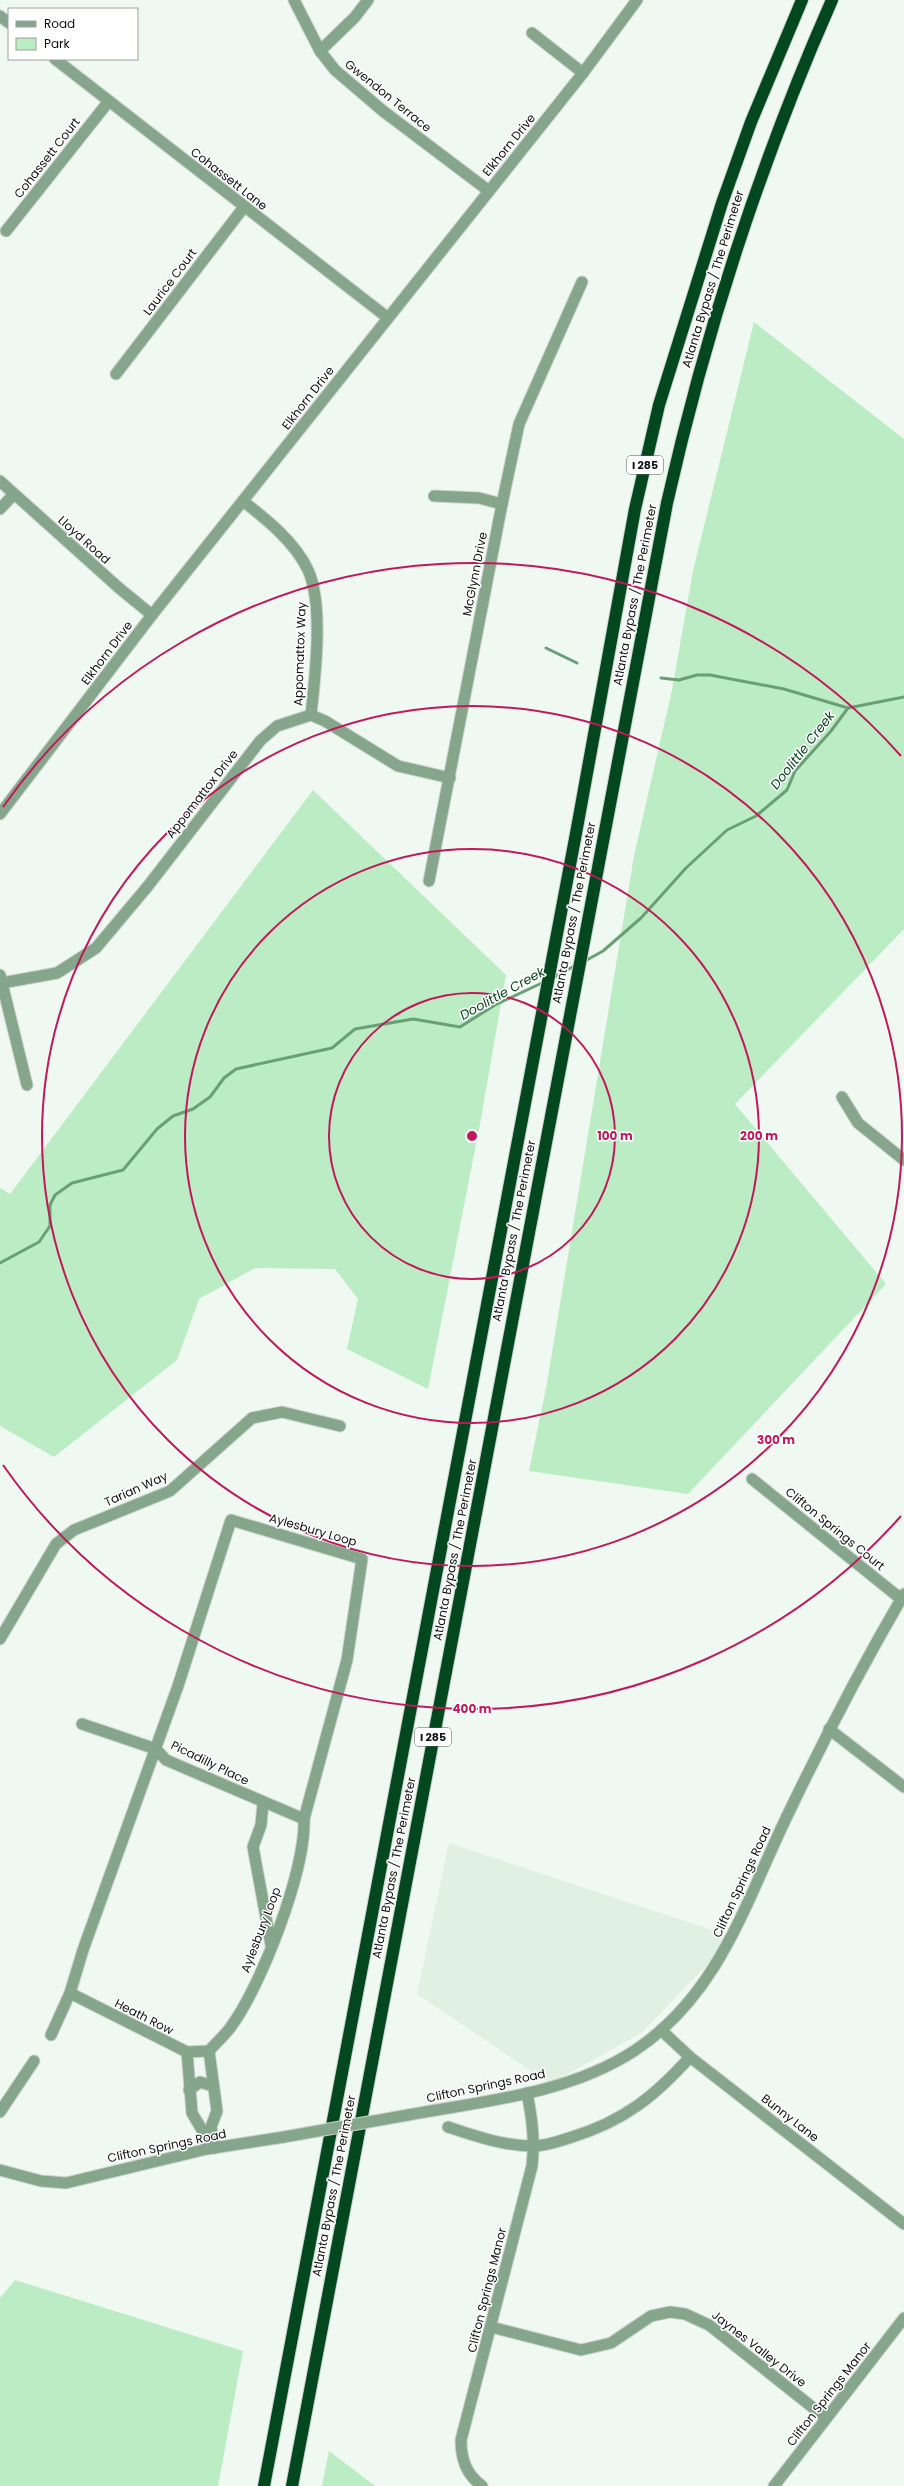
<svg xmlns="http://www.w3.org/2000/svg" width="904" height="2486" font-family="Poppins,sans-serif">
	<rect width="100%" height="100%" fill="#eff8f1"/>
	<polygon fill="#e0f0e3" points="449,1843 734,1937 641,2033 550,2084 417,1994"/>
	<g fill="#bbecc4">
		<polygon points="754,322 904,439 904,929 735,1104 886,1284 688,1494 529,1471 547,1383 634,856 672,690 693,571"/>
		<polygon points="313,790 506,975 480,1124 428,1389 347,1349 358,1299 335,1269 255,1268 199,1299 177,1360 54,1457 0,1426 0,1188 10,1194"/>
		<polygon points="15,2280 243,2351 218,2486 0,2486 0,2298"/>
		<polygon points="329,2451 375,2486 322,2486"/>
	</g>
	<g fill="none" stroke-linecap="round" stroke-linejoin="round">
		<g stroke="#68a074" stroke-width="3">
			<polyline points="546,648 577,663"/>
			<polyline points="661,678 679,680 697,675 710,675 784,689 848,708"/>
			<polyline points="585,961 603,951 641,918 686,868 727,830 756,816 787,790 795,771 831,731 848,708 904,697"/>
			<polyline points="553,978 576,965"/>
			<polyline points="0,1263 39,1242 50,1226 50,1205 55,1195 72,1183 123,1170 157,1129 173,1116 193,1109 210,1097 224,1078 236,1069 332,1048 355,1029 413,1019 460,1027 495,1005 544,982"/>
		</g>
		<defs>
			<g id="minor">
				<polyline points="294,0 320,51 335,70 383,111 489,191"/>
				<polyline points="0,16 9,23"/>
				<polyline points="532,33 583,73"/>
				<polyline points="320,51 355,17 368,0"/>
				<polyline points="55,59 388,318"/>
				<polyline points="6,231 109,101"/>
				<polyline points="116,374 244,207"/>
				<polyline points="0,481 119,588 152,615"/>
				<polyline points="434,496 479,498 502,504"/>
				<path d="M243,501C266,519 295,542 308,570C324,605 315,677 311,715"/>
				<polyline points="0,509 14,494"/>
				<polyline points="0,814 152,615 583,73 637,0"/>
				<polyline points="429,881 502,504 519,424 582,282"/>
				<polyline points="0,975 27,1085"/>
				<polyline points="2,983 57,973 96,948 148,886 260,741 277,726 311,715 325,721 398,766 450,778"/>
				<polyline points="842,1097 858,1123 904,1160"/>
				<polyline points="752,1479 901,1599"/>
				<polyline points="0,1639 56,1544 74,1530 170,1491 252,1418 282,1412 340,1426"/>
				<polyline points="82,1724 156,1749 166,1760 304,1819"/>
				<polyline points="829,1729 904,1787"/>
				<polyline points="263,1803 261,1825 253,1847 271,1945"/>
				<polyline points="70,1993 187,2052 209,2051"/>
				<polyline points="661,2030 690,2057 904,2224"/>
				<path d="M51,2035L70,1993L83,1950L178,1686L231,1520L362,1559L347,1660L304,1819C306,1870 261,1987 230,2028C224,2036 216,2043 209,2051L217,2111L211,2127L215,2148"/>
				<polyline points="187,2052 192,2113 205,2135 207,2147"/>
				<polyline points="189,2090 200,2082 213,2086"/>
				<polyline points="0,2112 34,2061"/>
				<path d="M408,2115C484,2101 568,2094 634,2051C721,1994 747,1897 790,1810C825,1737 863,1664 904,1594"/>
				<path d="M448,2127C475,2136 504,2146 533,2146C546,2146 560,2141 572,2137C624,2121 655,2096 690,2057"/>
				<polyline points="0,2170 41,2181 66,2183 207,2149 284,2137"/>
				<polyline points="491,2327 581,2350 611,2343 651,2316 670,2312 685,2314 709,2325 826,2418"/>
				<path d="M482,2486C466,2474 461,2459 461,2440L532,2166C535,2140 532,2118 527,2093"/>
				<polyline points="774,2486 904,2318"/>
			</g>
			<g id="highway">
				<polyline points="264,2486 577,828 635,509 659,405 722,203 751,122 802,0"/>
				<path d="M292,2486L667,503C706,330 760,163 832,0"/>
			</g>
		</defs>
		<use href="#minor" stroke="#cbd3cd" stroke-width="13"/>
		<use href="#highway" stroke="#cbd3cd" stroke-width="14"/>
		<use href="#minor" stroke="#85a68b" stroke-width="11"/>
		<use href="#highway" stroke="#02471d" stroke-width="12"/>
		<defs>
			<polyline id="minor-bridge" points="284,2137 408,2115"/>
		</defs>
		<use href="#minor-bridge" stroke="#cbd3cd" stroke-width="13" stroke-linecap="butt"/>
		<use href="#minor-bridge" stroke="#85a68b" stroke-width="11"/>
	</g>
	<g fill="none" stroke="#c2185b" stroke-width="2">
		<circle cx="472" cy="1136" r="143"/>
		<circle cx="472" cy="1136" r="287"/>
		<circle cx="472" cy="1136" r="430"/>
		<path d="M901 1516A573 573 0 0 1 3 1465M3 807A573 573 0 0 1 901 756"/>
	</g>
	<g text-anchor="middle" stroke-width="3" stroke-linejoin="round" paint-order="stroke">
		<g fill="#fff" stroke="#565857" stroke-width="1">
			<rect x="627" y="456" width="36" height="18" rx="3"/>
			<rect x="415" y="1728" width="36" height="18" rx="3"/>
		</g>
		<g font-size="11" font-weight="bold" fill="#0e110f">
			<text x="645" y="469">I 285</text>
			<text x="433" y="1741">I 285</text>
		</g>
		<g font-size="12" fill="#0e110f" stroke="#fff">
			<text transform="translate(388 96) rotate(39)" y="4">Gwendon Terrace</text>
			<text transform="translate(509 145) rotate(-51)" y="4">Elkhorn Drive</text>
			<text transform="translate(47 158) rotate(-52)" y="4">Cohassett Court</text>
			<text transform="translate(229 179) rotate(38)" y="4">Cohassett Lane</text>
			<text transform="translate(713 279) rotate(-73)" y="4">Atlanta Bypass / The Perimeter</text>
			<text transform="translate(170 282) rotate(-53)" y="4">Laurice Court</text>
			<text transform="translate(308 398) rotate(-52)" y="4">Elkhorn Drive</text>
			<text transform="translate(84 540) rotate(42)" y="4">Lloyd Road</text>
			<text transform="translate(475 574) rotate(-79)" y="4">McGlynn Drive</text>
			<text transform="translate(635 595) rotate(-79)" y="4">Atlanta Bypass / The Perimeter</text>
			<text transform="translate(107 653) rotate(-53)" y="4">Elkhorn Drive</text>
			<text transform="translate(300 654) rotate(-88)" y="4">Appomattox Way</text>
			<text transform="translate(202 794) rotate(-52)" y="4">Appomattox Drive</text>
			<text transform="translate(574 913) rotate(-79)" y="4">Atlanta Bypass / The Perimeter</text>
			<text transform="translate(514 1231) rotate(-79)" y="4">Atlanta Bypass / The Perimeter</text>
			<text transform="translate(136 1489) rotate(-24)" y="4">Tarian Way</text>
			<text transform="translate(835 1529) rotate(39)" y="4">Clifton Springs Court</text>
			<text transform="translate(313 1530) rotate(16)" y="4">Aylesbury Loop</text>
			<text transform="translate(455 1550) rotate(-79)" y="4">Atlanta Bypass / The Perimeter</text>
			<text transform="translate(210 1763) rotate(26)" y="4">Picadilly Place</text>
			<text transform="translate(394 1868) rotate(-79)" y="4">Atlanta Bypass / The Perimeter</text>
			<text transform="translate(742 1882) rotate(-65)" y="4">Clifton Springs Road</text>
			<text transform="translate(261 1930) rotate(-69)" y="4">Aylesbury Loop</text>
			<text transform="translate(144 2017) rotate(27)" y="4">Heath Row</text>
			<text transform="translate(486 2086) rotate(-12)" y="4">Clifton Springs Road</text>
			<text transform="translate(790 2118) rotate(38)" y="4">Bunny Lane</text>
			<text transform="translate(167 2146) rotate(-12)" y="4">Clifton Springs Road</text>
			<text transform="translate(334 2186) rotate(-79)" y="4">Atlanta Bypass / The Perimeter</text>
			<text transform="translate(487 2290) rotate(-76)" y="4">Clifton Springs Manor</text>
			<text transform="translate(759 2349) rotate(38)" y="4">Jaynes Valley Drive</text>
			<text transform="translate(829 2394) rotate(-52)" y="4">Clifton Springs Manor</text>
		</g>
		<g font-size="13" font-style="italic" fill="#07441d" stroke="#fff">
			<text transform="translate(802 750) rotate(-52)" y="5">Doolittle Creek</text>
			<text transform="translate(502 993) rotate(-29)" y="5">Doolittle Creek</text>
		</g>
	</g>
	<circle cx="472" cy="1136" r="6" fill="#c2185b" stroke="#fff" stroke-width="2"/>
	<g font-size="12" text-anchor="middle" font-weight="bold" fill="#c2185b" stroke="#fff" stroke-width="3" stroke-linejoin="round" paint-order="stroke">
		<text x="615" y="1140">100 m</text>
		<text x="759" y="1140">200 m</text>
		<text x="776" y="1444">300 m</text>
		<text x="472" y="1713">400 m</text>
	</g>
	<rect x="8" y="8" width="130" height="52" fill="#ffffff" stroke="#9fa09f"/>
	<rect x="16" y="21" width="20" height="6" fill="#85a68b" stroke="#9fa09f"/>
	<text x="44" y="28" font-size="12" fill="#0e110f">Road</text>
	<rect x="16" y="38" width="20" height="12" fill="#bbecc4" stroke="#9fa09f"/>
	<text x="44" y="48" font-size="12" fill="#0e110f">Park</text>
</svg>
